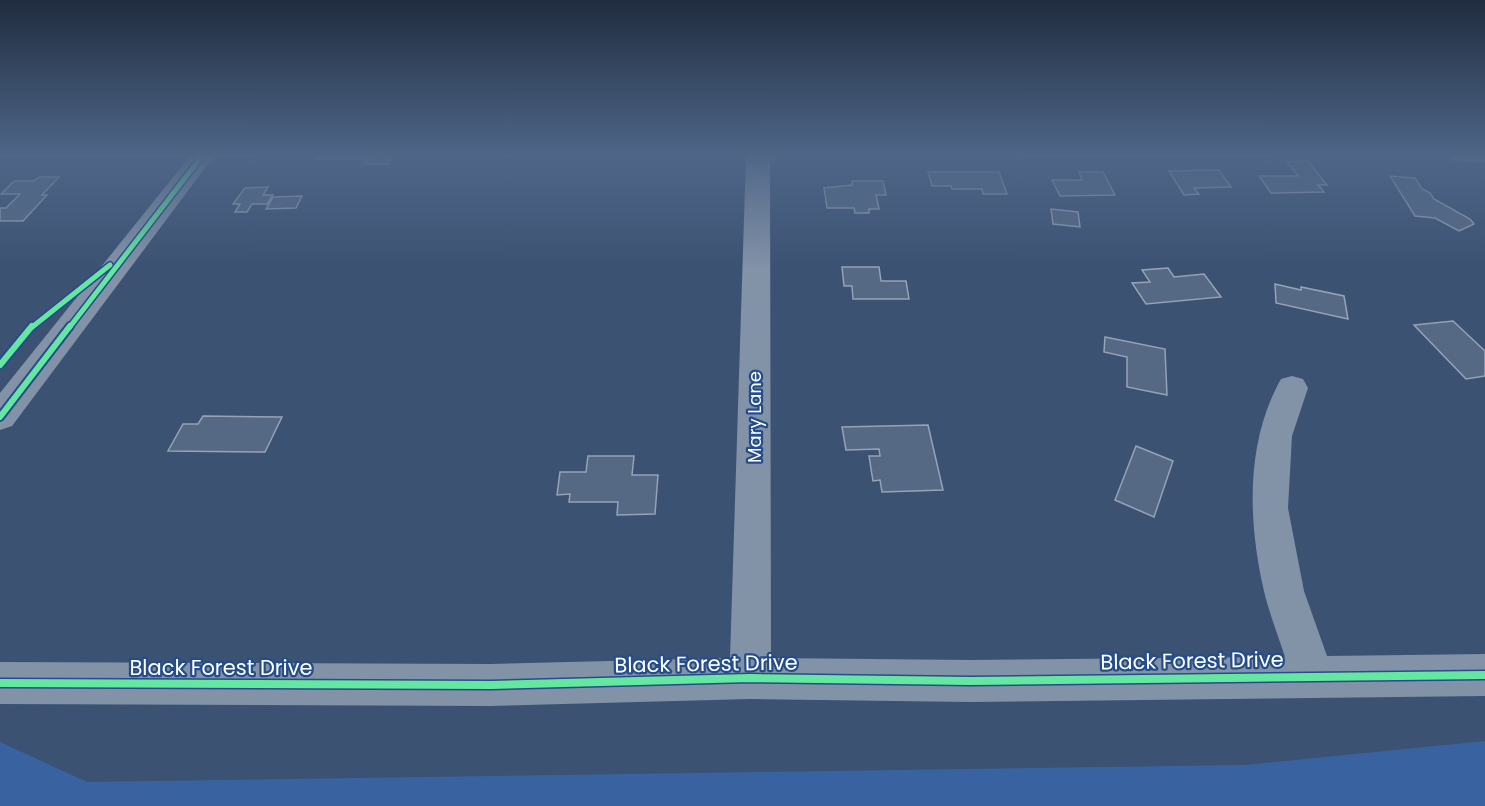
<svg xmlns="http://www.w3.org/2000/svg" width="1485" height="806" font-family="Poppins,sans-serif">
	<rect width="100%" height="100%" fill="#3b5273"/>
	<polygon fill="#3863a0" points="1485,741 1485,806 0,806 0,742 87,782 1245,765"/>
	<g fill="#566984" stroke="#96a3b6" stroke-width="1.5">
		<polygon points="319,156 364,156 362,159 317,159"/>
		<polygon points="369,156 392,156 388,164 365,164"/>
		<polygon points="1308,161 1327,185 1318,185 1324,192 1271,193 1259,176 1298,176 1287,162"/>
		<polygon points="1219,170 1231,187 1194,188 1199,194 1184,195 1169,171"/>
		<polygon points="928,172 999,172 1007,194 983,194 982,189 952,189 951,186 932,186"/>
		<polygon points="1079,172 1103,172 1115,195 1060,196 1052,180 1082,180"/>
		<polygon points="1390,176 1415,178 1422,189 1430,193 1434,199 1470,219 1474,224 1459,231 1435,218 1415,216"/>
		<polygon points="39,177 59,177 42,195 47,195 23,221 0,221 0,208 6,208 20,194 1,194 14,181 34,181"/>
		<polygon points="852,181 883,181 886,195 876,195 879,209 869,209 869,213 855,213 854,208 827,208 824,188 852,185"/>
		<polygon points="268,187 263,195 273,195 267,204 252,204 247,212 235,212 240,204 233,204 245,188"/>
		<polygon points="302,196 296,208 266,209 273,197"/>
		<polygon points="1051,209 1078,212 1080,227 1053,224"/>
		<polygon points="842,267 879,267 881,281 906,281 909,299 853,299 852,286 844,286"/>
		<polygon points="1168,268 1174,277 1204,274 1221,297 1146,304 1132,283 1150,282 1142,270"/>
		<polygon points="1275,284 1301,290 1301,287 1344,296 1348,319 1276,303"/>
		<polygon points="1453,321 1485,351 1485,376 1466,379 1414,325"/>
		<polygon points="1105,337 1165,349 1167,395 1127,387 1127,357 1104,352"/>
		<polygon points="203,416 282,417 265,452 168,451 183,424 198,424"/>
		<polygon points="928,425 943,490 882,492 880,480 873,481 869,456 880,456 879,449 846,450 842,427"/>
		<polygon points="1136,446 1173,461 1154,517 1115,500"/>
		<polygon points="588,456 634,456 632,475 658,475 655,514 617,515 618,502 569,502 570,494 557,495 560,472 586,472"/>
	</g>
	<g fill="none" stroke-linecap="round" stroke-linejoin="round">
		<g fill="#8292a7" fill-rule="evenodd">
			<polygon points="190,156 214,156 12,426 0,430 0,393"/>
			<path d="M746,156H770L771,658L970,660L1285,657C1278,635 1269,613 1264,591C1248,522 1245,443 1281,379L1292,376L1303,379L1308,388L1292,436L1288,508L1304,591L1327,656L1485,654V696L970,702L750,699L491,706L0,704V662L491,664L730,658Z"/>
			<polygon points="1451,156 1485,156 1485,163 1454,161"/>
		</g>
		<defs>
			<g id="cycleway-far2">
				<polyline points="31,328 110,265"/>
				<polyline points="69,328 202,156"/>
			</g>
			<g id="cycleway-far1">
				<polyline points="0,365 32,326"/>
				<polyline points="0,417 70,326"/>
			</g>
			<polyline id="cycleway" points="0,683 491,685 750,678 970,681 1485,675"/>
		</defs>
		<use href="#cycleway-far2" stroke="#244d8a" stroke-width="8"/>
		<use href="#cycleway-far1" stroke="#244d8a" stroke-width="10"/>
		<use href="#cycleway" stroke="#244d8a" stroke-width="11"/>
		<use href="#cycleway-far2" stroke="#66e7a1" stroke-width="5"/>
		<use href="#cycleway-far1" stroke="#66e7a1" stroke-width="6"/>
		<use href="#cycleway" stroke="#66e7a1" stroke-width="8"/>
	</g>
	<linearGradient id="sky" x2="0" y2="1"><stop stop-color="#202d3f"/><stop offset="0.58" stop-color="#4f6688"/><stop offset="1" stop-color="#4f6688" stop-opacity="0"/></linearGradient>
	<rect width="1485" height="268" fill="url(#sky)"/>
	<g text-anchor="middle" stroke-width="4.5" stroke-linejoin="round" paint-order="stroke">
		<g font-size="18" fill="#fff" stroke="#244d8a">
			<text transform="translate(755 417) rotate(-90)" y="6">Mary Lane</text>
		</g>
		<g font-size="21" fill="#fff" stroke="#244d8a">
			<text transform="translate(1192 661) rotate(-1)" y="7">Black Forest Drive</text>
			<text transform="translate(706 664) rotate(-1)" y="7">Black Forest Drive</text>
			<text x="221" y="675">Black Forest Drive</text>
		</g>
	</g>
</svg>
